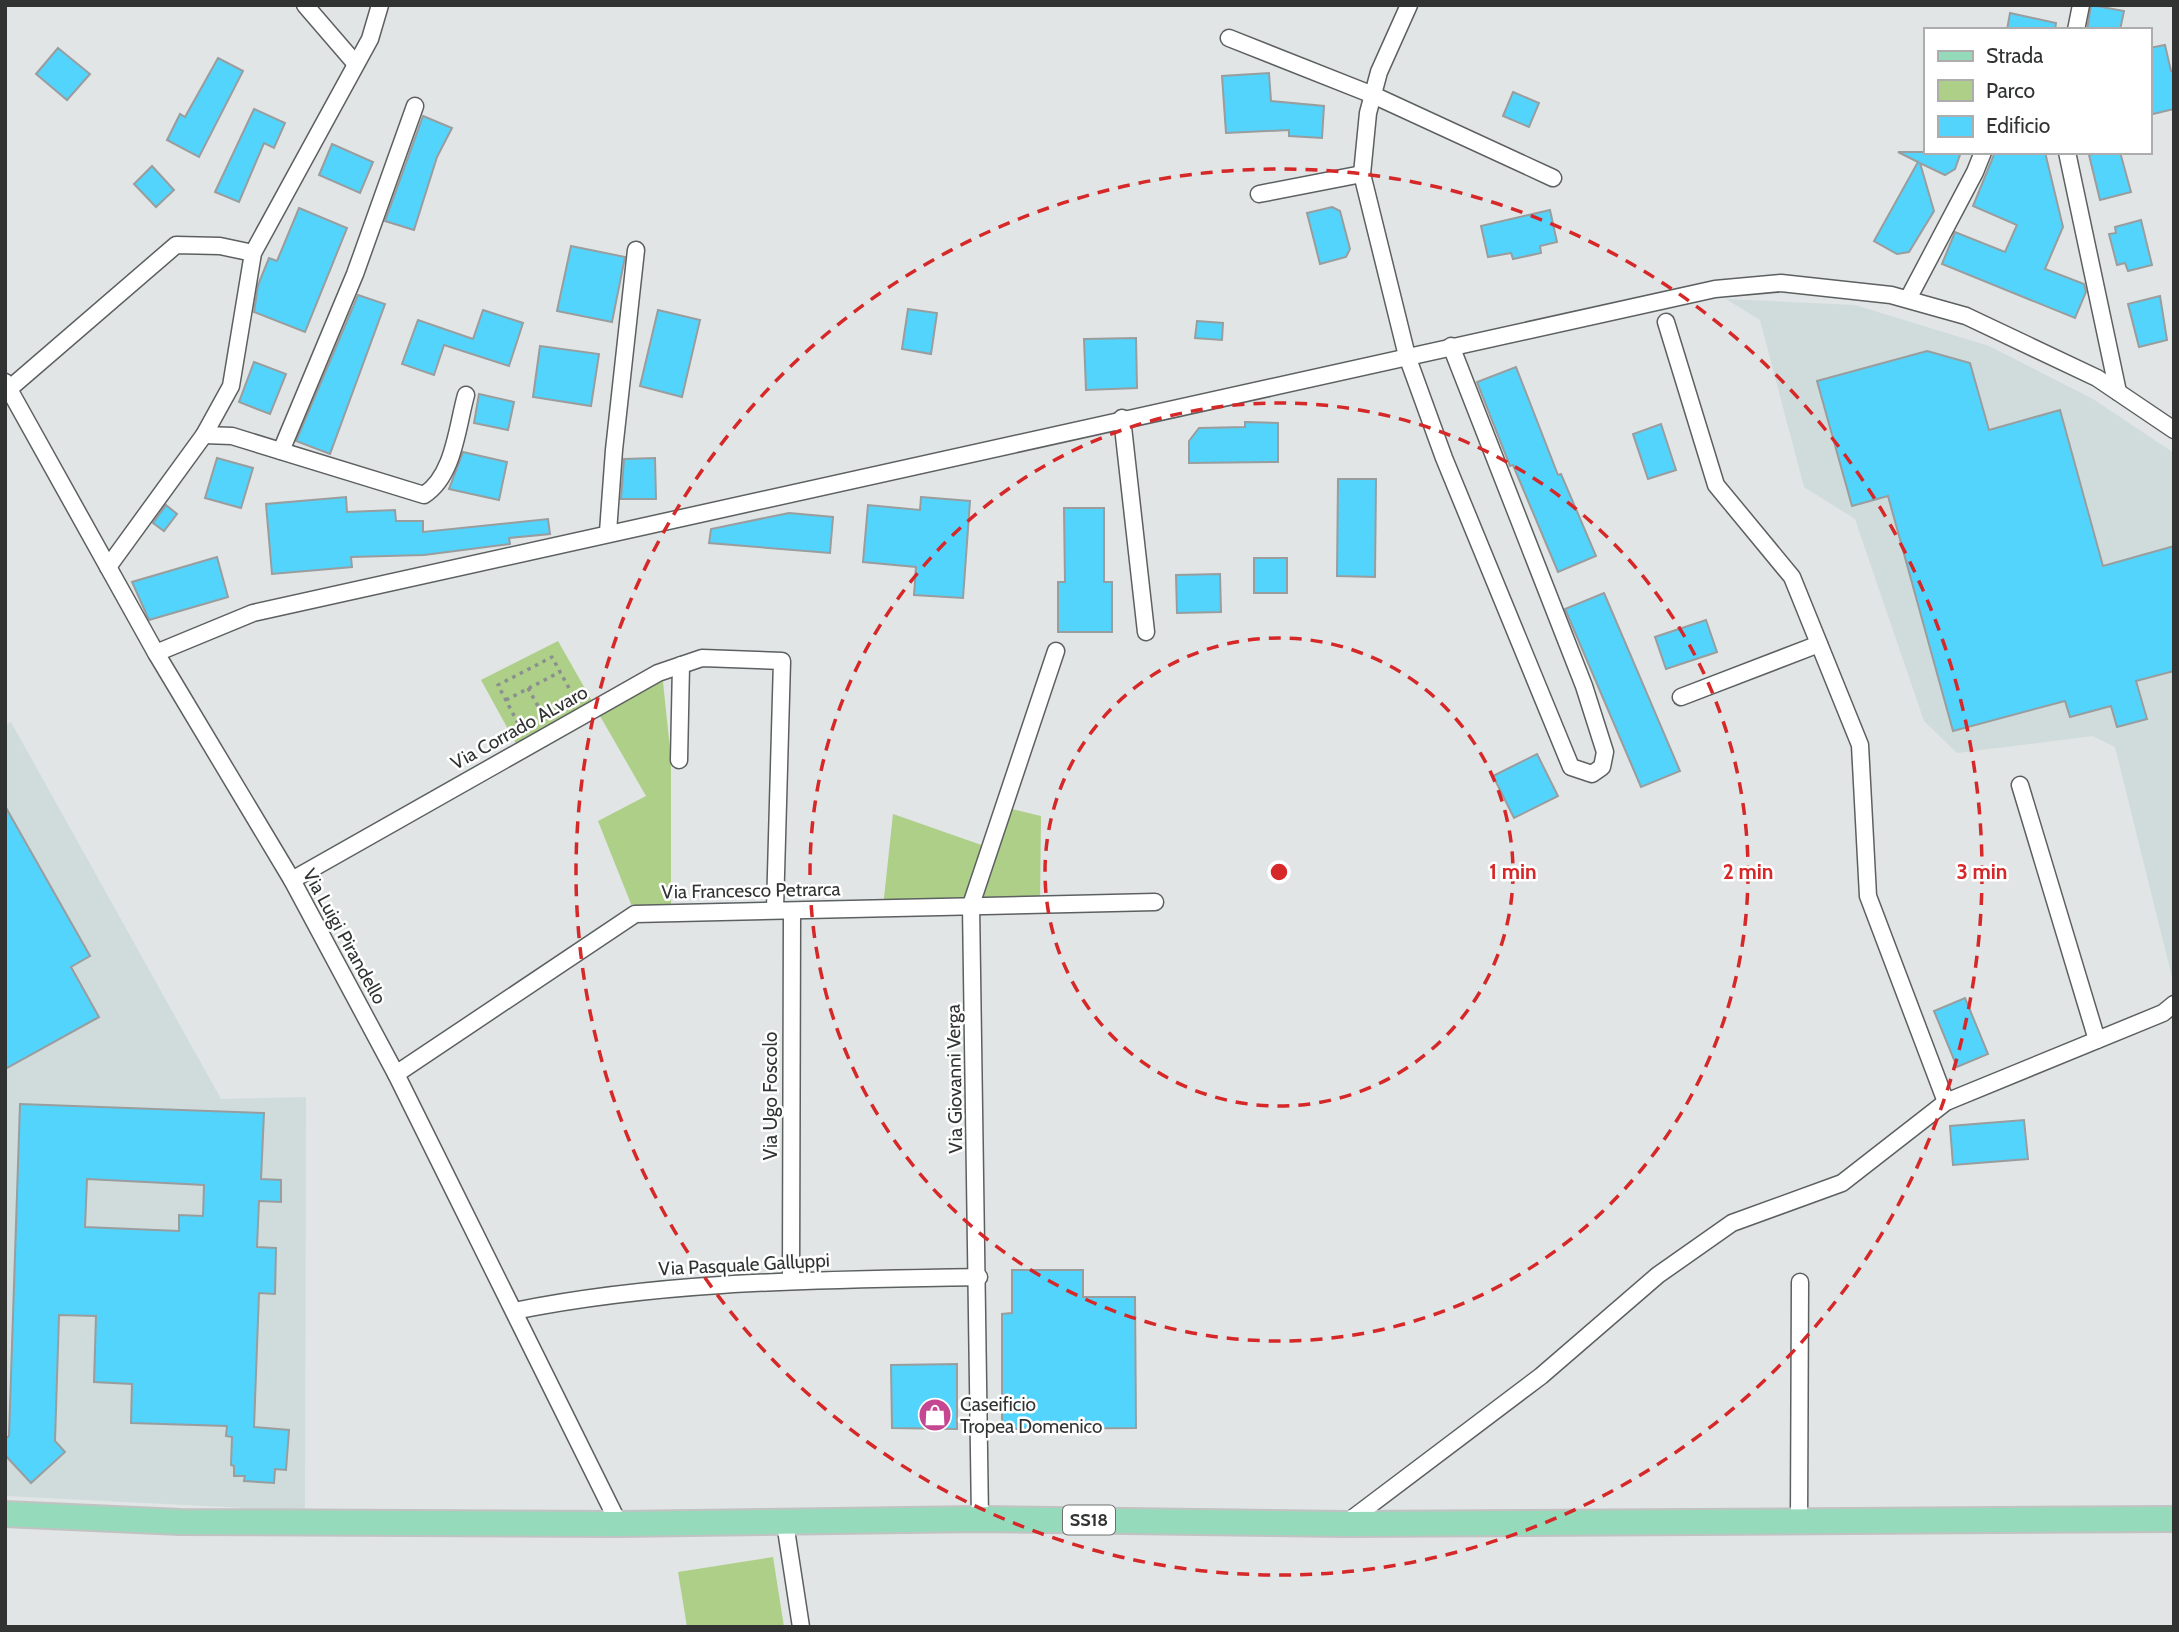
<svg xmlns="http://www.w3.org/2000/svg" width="2179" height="1632" font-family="Cabin,sans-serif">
	<rect width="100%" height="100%" fill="#e1e5e5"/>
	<g fill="#cfdcdb">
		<polygon points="1726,299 1855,305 1989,346 2093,399 2174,453 2173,981 2115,747 2093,736 1957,753 1924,721 1855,519 1804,487 1760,320"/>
		<polygon points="11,722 221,1099 306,1097 305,1511 5,1496 5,725"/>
	</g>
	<g fill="#adcf88">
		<polygon points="558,641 596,708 662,672 671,759 671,911 635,914 598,821 646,796 596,709 520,751 481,680"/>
		<polygon points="1004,807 1041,816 1040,904 883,907 893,814 990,848"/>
		<polygon points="773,1557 784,1627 687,1627 678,1572"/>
	</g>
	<g fill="#53d4fd" stroke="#999d9e" stroke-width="2" fill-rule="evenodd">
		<polygon points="2091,5 2124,11 2120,30 2087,30"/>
		<polygon points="2010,13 2056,23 2055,30 2007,30"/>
		<polygon points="2165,45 2171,71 2174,70 2174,109 2149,115 2149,48"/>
		<polygon points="58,48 90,74 67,100 36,74"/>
		<polygon points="218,58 243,71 199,157 167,140 180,114 185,117"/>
		<polygon points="1269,73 1271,101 1324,106 1322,138 1289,136 1289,130 1226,133 1222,76"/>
		<polygon points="1513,92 1539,103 1529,127 1503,116"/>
		<polygon points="254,109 285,123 274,148 264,143 239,202 215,192"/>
		<polygon points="423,116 452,128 437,157 414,230 385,221"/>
		<polygon points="332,144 373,162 360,193 319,175"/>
		<polygon points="1898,152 1961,152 1955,169 1945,175 1920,163 1934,211 1909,252 1897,254 1874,241 1918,162"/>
		<polygon points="1995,152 2045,152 2063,227 2045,269 2084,284 2086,292 2075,318 1942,264 1955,232 2005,252 2017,225 1973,206"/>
		<polygon points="2099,152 2120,152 2131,192 2100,200 2089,155"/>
		<polygon points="152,166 174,190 156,207 134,184"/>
		<polygon points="1332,207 1340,211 1350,249 1346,257 1320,264 1307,213"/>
		<polygon points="299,208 347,228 305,332 254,312 258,285 269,258 277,261"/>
		<polygon points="1550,210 1557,242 1540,246 1541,253 1513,259 1511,253 1488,257 1481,226"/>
		<polygon points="2141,220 2152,265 2128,271 2125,263 2117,265 2109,234 2116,233 2115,227"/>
		<polygon points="571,246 625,257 612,322 557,311"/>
		<polygon points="358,295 385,304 330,454 296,441"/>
		<polygon points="2160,296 2167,340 2139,347 2128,304"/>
		<polygon points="908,309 937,313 931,354 902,349"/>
		<polygon points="483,310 523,323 509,366 444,345 434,375 402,364 418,320 473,339"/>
		<polygon points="658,310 700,320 682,397 640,386"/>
		<polygon points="1197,321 1223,323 1222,340 1195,338"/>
		<polygon points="1136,338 1137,388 1086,390 1084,339"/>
		<polygon points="540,346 599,354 591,406 533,397"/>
		<polygon points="1927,351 1970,363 1989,430 2060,410 2103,566 2174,546 2174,671 2136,681 2147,719 2117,727 2111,706 2070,717 2065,701 1953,731 1888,496 1852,506 1817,381"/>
		<polygon points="254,362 286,374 270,414 239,402"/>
		<polygon points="1516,367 1558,475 1561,474 1596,556 1558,572 1513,465 1510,466 1477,382"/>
		<polygon points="479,394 514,402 508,430 474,423"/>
		<polygon points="1245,422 1278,423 1278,462 1189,463 1189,441 1199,428 1245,427"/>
		<polygon points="1661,424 1676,470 1648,479 1633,434"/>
		<polygon points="463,452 507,462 499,500 449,489"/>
		<polygon points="217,458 253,468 241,508 205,498"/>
		<polygon points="655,458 656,499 621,499 624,459"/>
		<polygon points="1338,479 1376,479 1375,577 1337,576"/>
		<polygon points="346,497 347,512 395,510 396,521 423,521 423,532 548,519 550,534 509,538 510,544 424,555 351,557 352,567 272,574 266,504"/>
		<polygon points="921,497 970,501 963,598 914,595 916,567 863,562 868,505 920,510"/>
		<polygon points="166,505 177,514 164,531 153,523"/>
		<polygon points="1064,508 1104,508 1104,582 1112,582 1112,632 1058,632 1058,582 1065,582"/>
		<polygon points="789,513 833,517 830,553 709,543 711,529"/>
		<polygon points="217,557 228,597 149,620 132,582"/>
		<rect x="1254" y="558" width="33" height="35"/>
		<polygon points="1220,574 1221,612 1177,613 1176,575"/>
		<polygon points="1604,593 1680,771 1641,787 1565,609"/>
		<polygon points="1706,620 1717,652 1666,669 1655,637"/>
		<polygon points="1537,754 1558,796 1514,818 1493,776"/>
		<polygon points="5,806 90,956 71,967 99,1017 5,1069"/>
		<polygon points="1965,998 1988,1054 1957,1067 1934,1011"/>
		<path d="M20,1104L264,1113L261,1179L281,1180V1202L259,1201L257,1247L276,1248L275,1294L259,1293L254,1427L289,1430L286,1470L275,1469L274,1483L244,1481L245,1476H234V1466L231,1465L232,1437L226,1436L227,1426L131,1423L132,1384L94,1382L96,1316L59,1315L55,1441L65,1452L31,1483L5,1455V1439L9,1436ZM87,1179L204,1185L203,1216L179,1215V1231L85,1227Z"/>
		<polygon points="2024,1120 2028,1159 1953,1165 1950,1126"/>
		<polygon points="1012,1270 1083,1270 1083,1297 1135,1297 1136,1428 1002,1429 1002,1314 1012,1313"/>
		<polygon points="957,1364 957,1429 892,1428 891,1365"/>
	</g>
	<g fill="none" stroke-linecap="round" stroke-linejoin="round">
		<defs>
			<g id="street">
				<polyline points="305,5 355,63"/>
				<polyline points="1409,5 1379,72 1368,113 1362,174 1407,356 1444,458 1571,767 1592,774 1602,767 1605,752 1584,686 1451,346"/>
				<polyline points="2076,30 2081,5"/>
				<polyline points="1229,38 1373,95 1553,178"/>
				<polyline points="2067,152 2118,392"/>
				<polyline points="1259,194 1362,174"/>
				<polyline points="1908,299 1975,172 1983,152"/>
				<polyline points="1666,322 1716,485 1792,577 1860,745 1868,896 1946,1102"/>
				<polyline points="5,382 156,653 292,880 396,1074 619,1524"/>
				<polyline points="9,389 176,245 220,246 253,253"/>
				<polyline points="1122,418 1146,632"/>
				<path d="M204,435L232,436L424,495C454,476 457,427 466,395"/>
				<polyline points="281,451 355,274 415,106"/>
				<polyline points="608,532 614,450 636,250"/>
				<polyline points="108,567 204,435 231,386 253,253 370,39 380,5"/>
				<polyline points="156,653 253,613 1715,289 1781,283 1891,295 1966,316 2097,378 2174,430"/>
				<polyline points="1681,697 1819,644"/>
				<polyline points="679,760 681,665"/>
				<polyline points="2020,785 2097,1040"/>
				<polyline points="292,880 658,673 702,658 782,661 775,909"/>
				<polyline points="396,1074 635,914 1155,902"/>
				<polyline points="791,1280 792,912"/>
				<path d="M514,1311C666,1280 823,1280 979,1277"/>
				<polyline points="980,1519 971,905 1056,651"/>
				<polyline points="1799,1521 1800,1282"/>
				<polyline points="785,1523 801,1627"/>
				<polyline points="1345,1524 1541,1376 1658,1275 1732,1223 1842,1183 1946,1102 2163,1013 2174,1004"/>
			</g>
			<polyline id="primary" points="5,1514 180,1522 619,1524 980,1519 1345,1524 2174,1519"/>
		</defs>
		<use href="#street" stroke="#5c6060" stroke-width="19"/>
		<use href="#primary" stroke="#c1c2c2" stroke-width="28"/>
		<g stroke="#8c8f8f" stroke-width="3.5" stroke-dasharray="3.5 5" stroke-linecap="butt">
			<polyline points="528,688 544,717"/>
			<polyline points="506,700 560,672"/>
			<polyline points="522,731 498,685 552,657 576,701"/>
		</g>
		<use href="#street" stroke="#fff" stroke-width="16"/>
		<use href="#primary" stroke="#95dbbb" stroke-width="24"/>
	</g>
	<g fill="none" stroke="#d62828" stroke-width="3.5" stroke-dasharray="12 9">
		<circle cx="1279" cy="872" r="234"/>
		<circle cx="1279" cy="872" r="469"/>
		<circle cx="1279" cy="872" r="703"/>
	</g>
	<defs>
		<symbol id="shop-disc" viewBox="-11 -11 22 22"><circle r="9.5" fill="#c54691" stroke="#fff"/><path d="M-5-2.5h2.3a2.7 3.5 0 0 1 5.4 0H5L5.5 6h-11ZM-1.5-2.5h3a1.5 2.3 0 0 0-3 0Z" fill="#fff"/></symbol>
	</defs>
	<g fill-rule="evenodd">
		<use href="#shop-disc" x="916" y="1396" width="38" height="38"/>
	</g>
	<g text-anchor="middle" stroke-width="5" stroke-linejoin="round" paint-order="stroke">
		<rect fill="#fff" stroke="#6f7070" stroke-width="2" x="1063" y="1505.5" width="52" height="29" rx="5"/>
		<g font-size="18" font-weight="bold" fill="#313232">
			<text x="1089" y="1526">SS18</text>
		</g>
		<g font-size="19" fill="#313232" stroke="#fff">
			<text transform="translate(519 727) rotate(-29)" y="7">Via Corrado ALvaro</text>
			<text transform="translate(751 890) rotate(-1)" y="7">Via Francesco Petrarca</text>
			<text transform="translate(345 936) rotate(61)" y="7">Via Luigi Pirandello</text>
			<text transform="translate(954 1079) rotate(-91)" y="7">Via Giovanni Verga</text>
			<text transform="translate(770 1096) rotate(-90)" y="7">Via Ugo Foscolo</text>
			<text transform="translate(744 1264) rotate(-3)" y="7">Via Pasquale Galluppi</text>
		</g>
		<g font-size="19" fill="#313232" stroke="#fff" text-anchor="start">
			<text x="960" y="1411">Caseificio<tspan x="960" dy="22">Tropea Domenico</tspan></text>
		</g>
	</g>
	<circle cx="1279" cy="872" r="10" fill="#d62828" stroke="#fff" stroke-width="3.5"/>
	<g font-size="21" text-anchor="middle" font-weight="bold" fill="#d62828" stroke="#fff" stroke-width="5" stroke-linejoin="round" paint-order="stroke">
		<text x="1513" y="879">1 min</text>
		<text x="1748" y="879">2 min</text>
		<text x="1982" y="879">3 min</text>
	</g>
	<rect width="2179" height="1632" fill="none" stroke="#313232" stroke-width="14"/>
	<rect x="1924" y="28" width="228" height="126" fill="#ffffff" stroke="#adadad" stroke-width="2"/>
	<rect x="1938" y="51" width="35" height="10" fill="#95dbbb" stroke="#adadad" stroke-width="2"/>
	<text x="1986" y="63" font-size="21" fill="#313232">Strada</text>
	<rect x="1938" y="80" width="35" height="21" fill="#adcf88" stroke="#adadad" stroke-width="2"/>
	<text x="1986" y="98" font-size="21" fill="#313232">Parco</text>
	<rect x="1938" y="116" width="35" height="21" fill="#53d4fd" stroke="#adadad" stroke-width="2"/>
	<text x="1986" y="133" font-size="21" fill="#313232">Edificio</text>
</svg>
